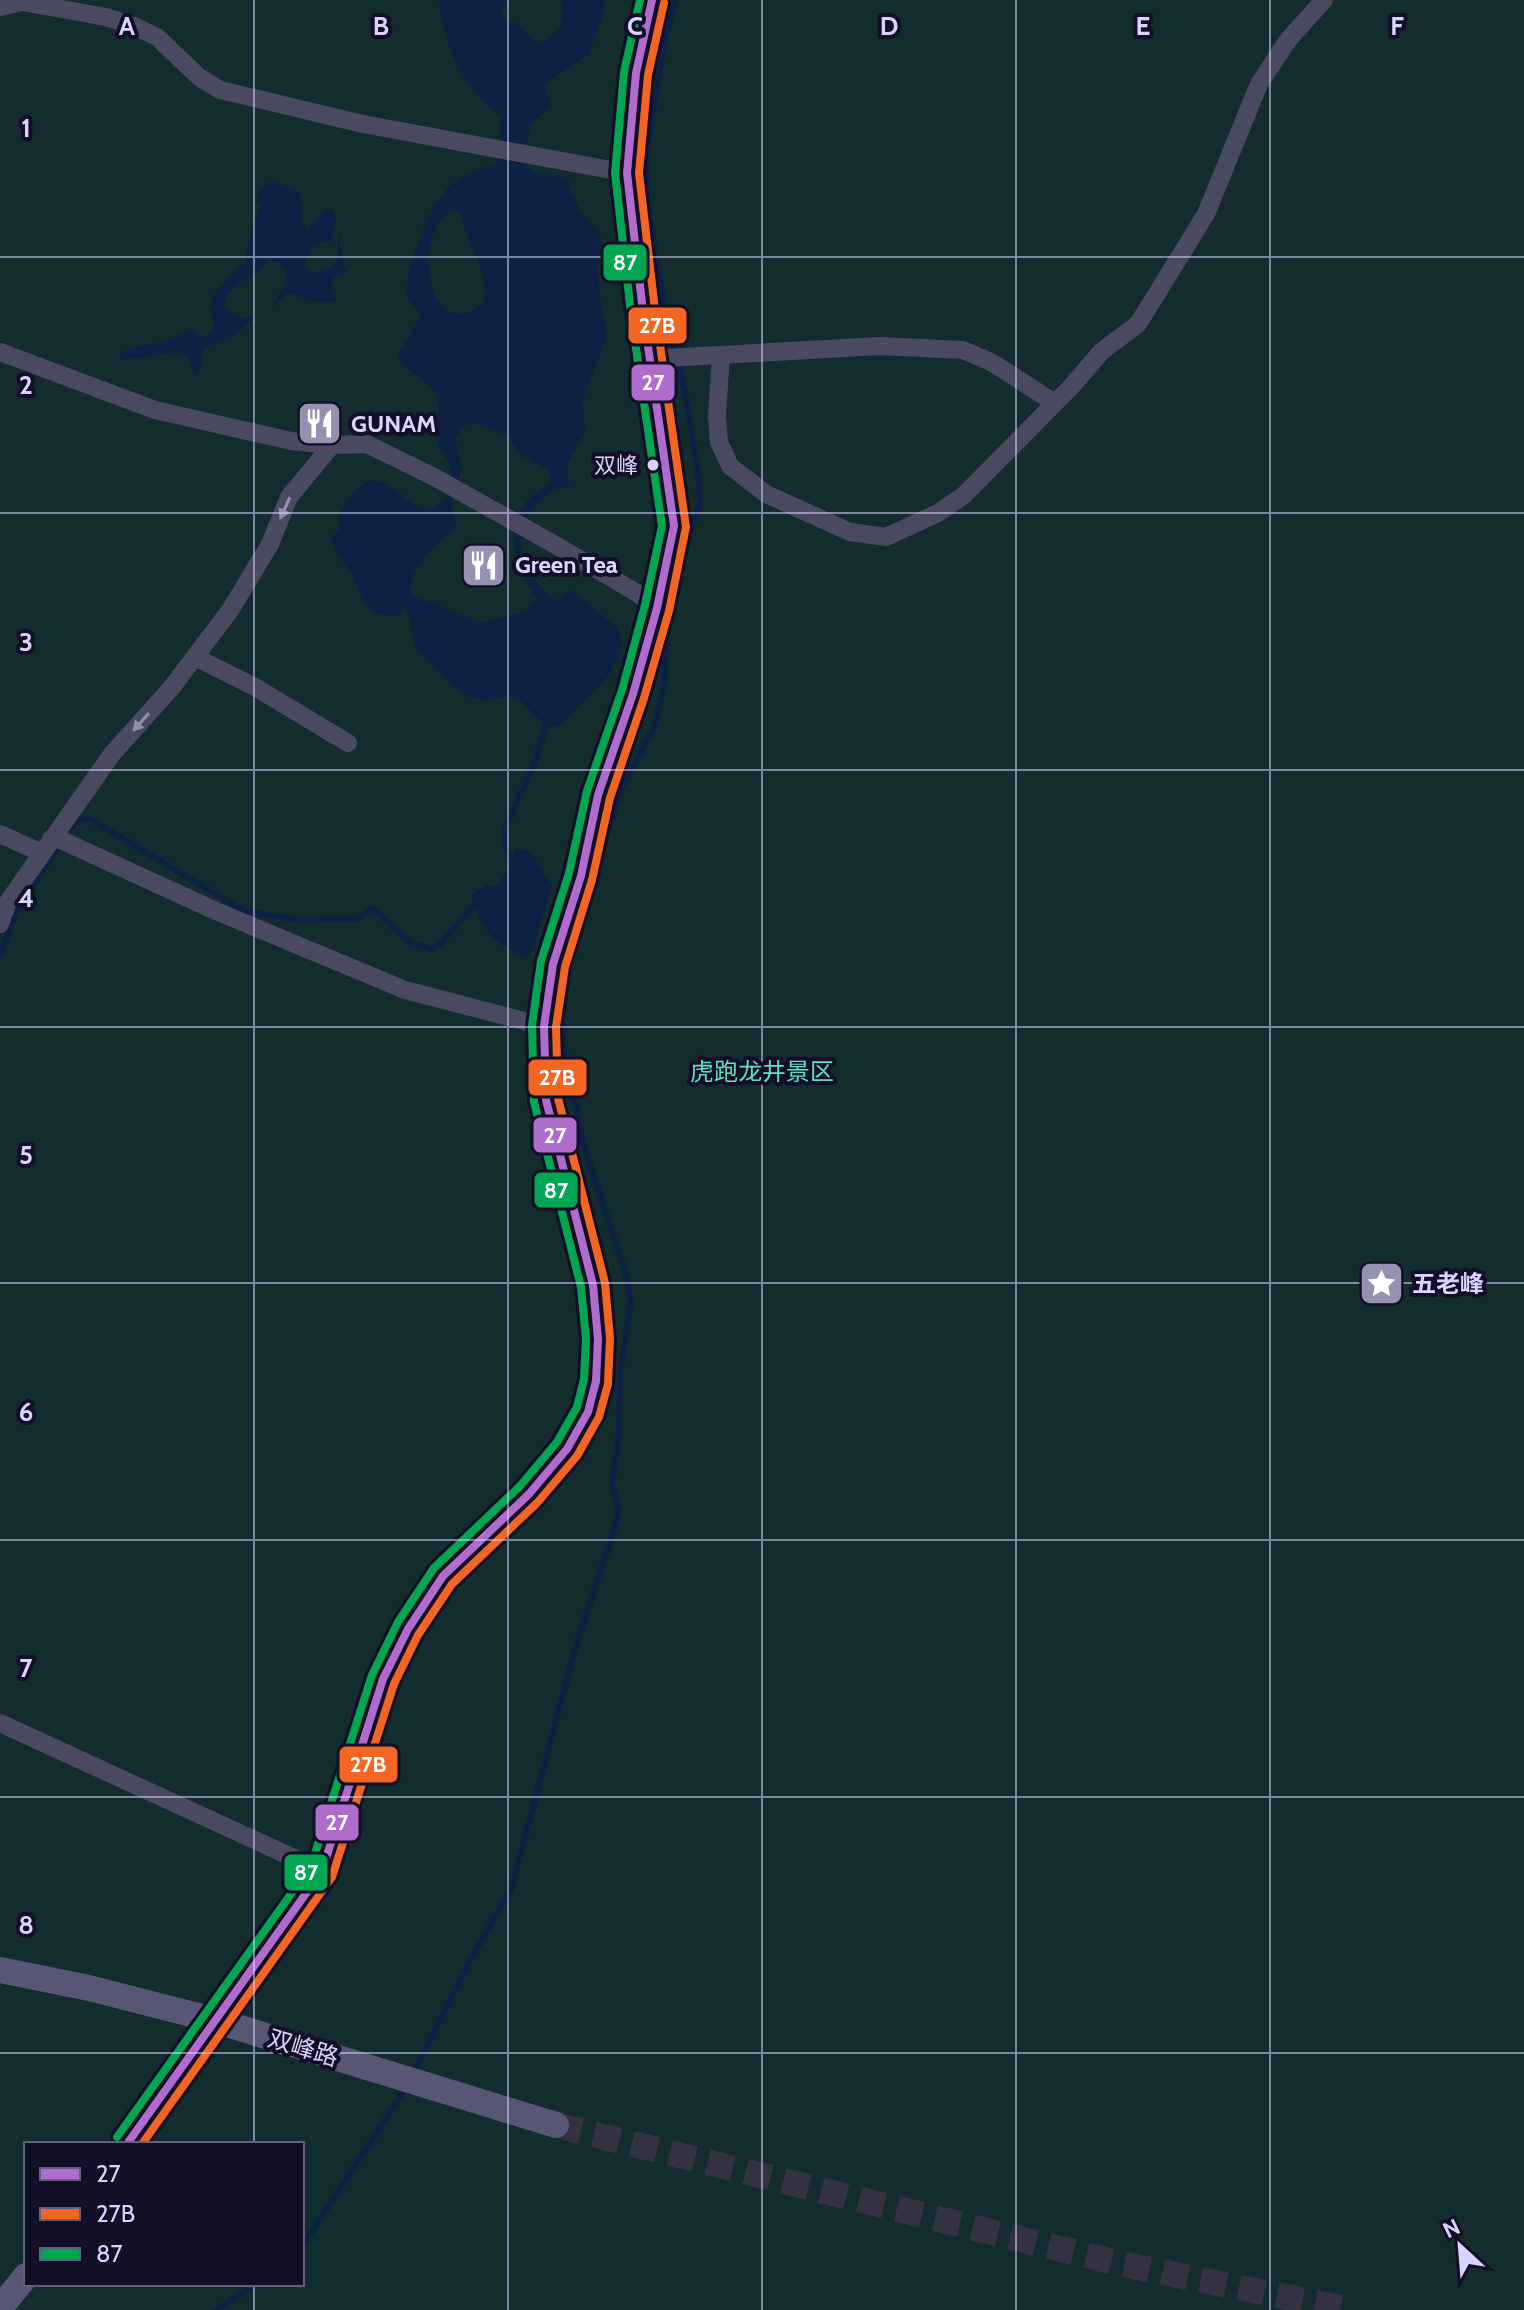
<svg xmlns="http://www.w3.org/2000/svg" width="1524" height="2310" font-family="Cabin,'Noto Sans SC',sans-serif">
	<rect width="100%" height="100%" fill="#161421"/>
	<path fill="#132c2d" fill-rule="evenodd" d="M0,0H1524V2310H0ZM26,2144H302V2284H26Z"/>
	<g fill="#0d2144" fill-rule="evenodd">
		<path d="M440,0H506L501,15L520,27L537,44C558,37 567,21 560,0H605L603,14L588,55L544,84L551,107L530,124L525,166L536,172L569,180L571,192L583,215L599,232L602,243L598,266L600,299L607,336L582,401L585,432L567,464L569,486C535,494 511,526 524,562C529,576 545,591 555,602L571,590L618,628L622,645L609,675L560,725L546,726L520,700L505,696L489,700L472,698L455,687L415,647L406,603L398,616C358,615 366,600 351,573C344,560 334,554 331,540L340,528L338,516C346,505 356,484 371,481C398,476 418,532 445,498C450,491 453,477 451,468C449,459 440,451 437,441C433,427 441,411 438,398C432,380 406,374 397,354L411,335L421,314C418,310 411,304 409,300C399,277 433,200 451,185C464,174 481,169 497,164L501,117C472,94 455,68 445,32C442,21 438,11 440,0ZM451,210L459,212C467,238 485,268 485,295C485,302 481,306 475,309C429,337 410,237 451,210ZM476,423L508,436L520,454L549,471L550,482C540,490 528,498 521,509C506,533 519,580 538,599L530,606L529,611L480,623L411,594C408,566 437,544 456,527L451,507L462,468L455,440L464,425Z"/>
		<path d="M273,181L299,192L302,200L301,224L307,231L327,209H333L336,220L331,241L314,244L306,260V269L314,274L330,267L337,260L339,231L343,265L347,272L334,277L331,288L337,300C322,307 305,298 290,293L271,308L286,283V271L280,263L270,259C257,279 230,279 224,303L231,315L243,318L257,315L236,335L210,345L201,352V369L196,375L188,357L178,352L120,360V353L142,345L156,344L191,330L204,338L213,329V319L209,309C216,288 226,276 245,263L248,244L260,207L256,201L262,188Z"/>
		<path d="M515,850H529L552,886L534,945L527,958C489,939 487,936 471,896L486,885L496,886L509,869Z"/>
	</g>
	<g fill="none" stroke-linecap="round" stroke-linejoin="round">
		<g stroke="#0d2144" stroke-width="6">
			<polyline points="675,0 663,49 647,149 647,201 665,308 685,393 698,472 700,500 696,518 682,547"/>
			<polyline points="68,831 79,820 90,819 244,911 298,920 357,919 373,908 410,943 431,949 440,944 475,905"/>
			<polyline points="511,863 505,843 506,826 533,767 546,726"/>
			<polyline points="584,910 620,791 654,728 664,687 667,616"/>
			<polyline points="0,956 15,914 60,844"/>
			<polyline points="412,2076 470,1960 511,1890 577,1642 616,1524 618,1506 612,1486 619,1432 620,1372 631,1302 625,1271 584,1147 563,1041 561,999 579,924"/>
			<polyline points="302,2247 407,2086"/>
			<polyline points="216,2310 256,2284"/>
		</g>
		<polyline stroke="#333142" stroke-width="26" stroke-dasharray="26 13" stroke-linecap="butt" points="556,2125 1122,2264 1352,2310"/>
		<g stroke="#4a4962" stroke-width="18">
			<polyline points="0,7 22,2 106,17 134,26 157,37 199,77 220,90 363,124 627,173"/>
			<polyline points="0,352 155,410 291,441 332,445 367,444 436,478 559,547 637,593 657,608"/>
			<polyline points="721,355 717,416 719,442 730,466 766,494 850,532 886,537 938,513 963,496 1070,388 1102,351 1138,324 1206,214 1259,84 1288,40 1324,0"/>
			<polyline points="649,359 879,346 963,350 991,362 1055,403"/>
			<polyline points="195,657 255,687 348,743"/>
			<polyline points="0,834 42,853"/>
			<polyline points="51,839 61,840 216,911 405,990 544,1026"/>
			<polyline points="0,924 8,902 112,754 172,687 231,609 270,544 289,497 332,445"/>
			<polyline points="0,1723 322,1871"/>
		</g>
		<g stroke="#575674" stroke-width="26">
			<polyline points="0,1970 89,1988 214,2020 556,2125"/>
			<polyline points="127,2144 322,1871 383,1679 408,1629 443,1576 529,1494 567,1449 588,1412 596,1381 598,1339 593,1285 546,1100 544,1026 553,964 581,876 598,795 633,694 657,608 674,526 643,312 627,173 636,73 652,0"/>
			<polyline points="0,2308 26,2276"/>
		</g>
		<defs>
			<polyline id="bus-1" points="127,2144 322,1871 383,1679 408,1629 443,1576 529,1494 567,1449 588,1412 596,1381 598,1339 593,1285 546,1100 544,1026 553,964 581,876 598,795 633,694 657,608 674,526 643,312 627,173 636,73 652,0"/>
			<polyline id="bus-2" points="142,2144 332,1877 394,1684 418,1635 452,1584 537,1503 577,1456 599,1417 608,1384 610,1338 605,1283 558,1098 556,1027 565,967 592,880 610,798 644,698 669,611 686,527 655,310 639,173 648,75 664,3"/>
			<polyline id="bus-3" points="117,2137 311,1866 372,1675 398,1622 434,1568 520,1486 557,1442 577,1407 584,1379 586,1339 581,1287 534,1102 532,1025 541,961 569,873 587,791 622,690 645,605 662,526 631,314 615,173 624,72 640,0"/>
		</defs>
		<use href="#bus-1" stroke="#130f26" stroke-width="14"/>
		<use href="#bus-2" stroke="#130f26" stroke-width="14"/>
		<use href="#bus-3" stroke="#130f26" stroke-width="14"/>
		<use href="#bus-1" stroke="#b06ccc" stroke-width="8"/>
		<use href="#bus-2" stroke="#f26522" stroke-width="8"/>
		<use href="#bus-3" stroke="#00a651" stroke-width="8"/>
	</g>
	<defs><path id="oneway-solid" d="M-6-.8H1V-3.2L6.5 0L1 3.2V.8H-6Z" transform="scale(2)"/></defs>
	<g fill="#928eb0">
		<use href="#oneway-solid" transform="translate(285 508) rotate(114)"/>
		<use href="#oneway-solid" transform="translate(141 722) rotate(132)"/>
	</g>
	<path fill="none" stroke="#d9d4ff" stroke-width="2" stroke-opacity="0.55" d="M254,0V2144M508,0V2310M762,0V2310M1016,0V2310M1270,0V2310M0,257H1524M0,513H1524M0,770H1524M0,1027H1524M0,1283H1524M0,1540H1524M0,1797H1524M0,2053H1524M254,2284V2310"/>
	<defs>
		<symbol id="restaurant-square" viewBox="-11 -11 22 22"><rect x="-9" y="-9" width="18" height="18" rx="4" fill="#9591b1" stroke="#130f26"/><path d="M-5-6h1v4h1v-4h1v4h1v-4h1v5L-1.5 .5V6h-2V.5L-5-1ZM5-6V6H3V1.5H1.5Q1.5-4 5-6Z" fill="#fff"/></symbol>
		<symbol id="sight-square" viewBox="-11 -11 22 22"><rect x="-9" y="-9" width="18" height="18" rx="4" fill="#9591b1" stroke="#130f26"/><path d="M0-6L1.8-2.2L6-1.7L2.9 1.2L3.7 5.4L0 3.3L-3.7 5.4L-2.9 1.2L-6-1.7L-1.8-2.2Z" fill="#fff"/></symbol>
	</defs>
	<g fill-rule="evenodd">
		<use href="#restaurant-square" x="294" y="398" width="51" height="51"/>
		<use href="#restaurant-square" x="458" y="540" width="51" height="51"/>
		<use href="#sight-square" x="1356" y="1258" width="51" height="51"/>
	</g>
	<circle fill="#d9d4ff" stroke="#130f26" stroke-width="3" cx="653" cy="465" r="7"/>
	<g text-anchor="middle" stroke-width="8" stroke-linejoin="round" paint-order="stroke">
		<g font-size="22" fill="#d9d4ff" stroke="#130f26" text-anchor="end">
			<text x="638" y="473">双峰</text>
		</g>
		<g font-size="24" font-weight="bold" fill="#d9d4ff" stroke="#130f26" text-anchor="start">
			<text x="351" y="432">GUNAM</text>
			<text x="515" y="573">Green Tea</text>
			<text x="1412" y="1292">五老峰</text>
		</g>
		<g font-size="24" fill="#5fe0c0" stroke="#130f26">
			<text x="762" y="1080">虎跑龙井景区</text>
		</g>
		<g font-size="24" fill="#d9d4ff" stroke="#130f26">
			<text transform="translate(303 2048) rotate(17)" y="8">双峰路</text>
		</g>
	</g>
	<g font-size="26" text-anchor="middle" font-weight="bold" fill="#d9d4ff" stroke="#130f26" stroke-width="8" stroke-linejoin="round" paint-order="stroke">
		<text x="127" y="35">A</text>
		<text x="381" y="35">B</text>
		<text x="635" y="35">C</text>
		<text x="889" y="35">D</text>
		<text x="1143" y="35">E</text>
		<text x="1397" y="35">F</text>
		<text x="26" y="137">1</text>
		<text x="26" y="394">2</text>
		<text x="26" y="651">3</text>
		<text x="26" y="907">4</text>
		<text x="26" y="1164">5</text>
		<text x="26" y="1421">6</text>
		<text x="26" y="1677">7</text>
		<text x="26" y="1934">8</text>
	</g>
	<g stroke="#130f26" stroke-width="3">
		<rect x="602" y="243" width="46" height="39" rx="8" fill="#00a651"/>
		<rect x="627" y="306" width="61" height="39" rx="8" fill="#f26522"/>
		<rect x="630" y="363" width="46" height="39" rx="8" fill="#b06ccc"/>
		<rect x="527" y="1058" width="61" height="39" rx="8" fill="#f26522"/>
		<rect x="532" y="1116" width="46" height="38" rx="8" fill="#b06ccc"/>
		<rect x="533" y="1171" width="46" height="38" rx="8" fill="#00a651"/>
		<rect x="338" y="1745" width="61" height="39" rx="8" fill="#f26522"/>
		<rect x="314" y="1803" width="46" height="39" rx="8" fill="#b06ccc"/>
		<rect x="283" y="1853" width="46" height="39" rx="8" fill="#00a651"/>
	</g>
	<g font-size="22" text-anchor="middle" font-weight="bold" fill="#fff">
		<text x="625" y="270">87</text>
		<text x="657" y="333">27B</text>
		<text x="653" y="390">27</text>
		<text x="557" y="1085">27B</text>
		<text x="555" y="1143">27</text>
		<text x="556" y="1198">87</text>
		<text x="368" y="1772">27B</text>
		<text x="337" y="1830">27</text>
		<text x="306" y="1880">87</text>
	</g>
	<rect x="24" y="2142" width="280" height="144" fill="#130f26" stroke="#625e7d" stroke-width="2"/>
	<rect x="40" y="2168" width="40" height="12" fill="#b06ccc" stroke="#625e7d" stroke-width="2"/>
	<text x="96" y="2182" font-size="24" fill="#d9d4ff">27</text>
	<rect x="40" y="2208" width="40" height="12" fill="#f26522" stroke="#625e7d" stroke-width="2"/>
	<text x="96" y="2222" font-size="24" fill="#d9d4ff">27B</text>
	<rect x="40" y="2248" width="40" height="12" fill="#00a651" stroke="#625e7d" stroke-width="2"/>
	<text x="96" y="2262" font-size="24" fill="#d9d4ff">87</text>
	<g transform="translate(1460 2246) rotate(334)" stroke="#130f26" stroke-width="6" paint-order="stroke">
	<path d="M0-6L14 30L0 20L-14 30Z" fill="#d9d4ff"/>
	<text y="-12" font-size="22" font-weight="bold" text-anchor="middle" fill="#d9d4ff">N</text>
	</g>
</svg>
